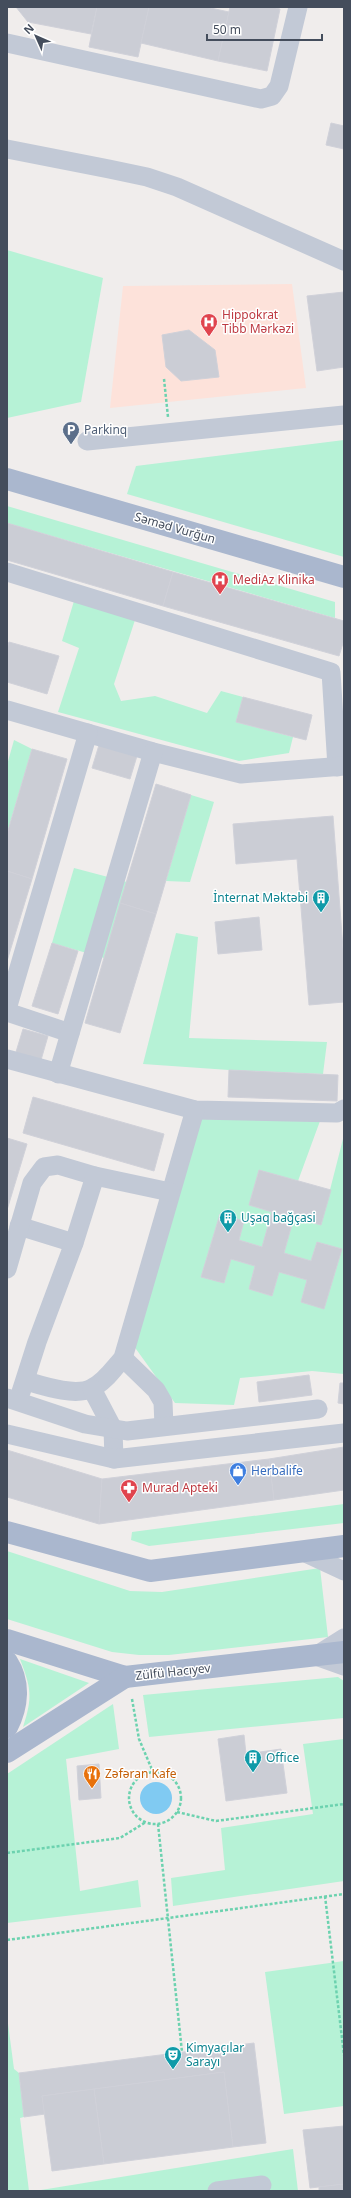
<svg xmlns="http://www.w3.org/2000/svg" width="351" height="2198" font-family="'Noto Sans',sans-serif">
	<rect width="100%" height="100%" fill="#f0edec"/>
	<polygon fill="#fde2da" points="292,284 306,388 110,408 123,286"/>
	<g fill="#b6f2d6">
		<polygon points="7,250 103,278 81,402 7,418"/>
		<polygon points="344,440 344,557 127,494 136,466"/>
		<polygon points="7,506 335,602 335,618 7,523"/>
		<polygon points="74,601 135,620 114,684 121,701 155,696 207,713 221,691 243,697 236,722 293,737 289,753 239,761 58,712 79,648 62,641"/>
		<polygon points="14,740 32,749 7,833 7,765"/>
		<polygon points="191,795 214,802 190,882 166,881"/>
		<polygon points="74,868 127,882 104,958 52,943"/>
		<polygon points="176,933 198,937 189,1038 327,1042 323,1074 229,1070 143,1064"/>
		<polygon points="200,1119 320,1121 298,1181 259,1170 249,1205 272,1212 262,1247 239,1240 244,1221 220,1214 201,1277 224,1283 231,1259 255,1266 249,1289 272,1296 279,1272 307,1280 301,1302 324,1308 342,1249 317,1242 311,1261 284,1253 294,1217 321,1225 344,1135 344,1374 312,1371 240,1378 234,1405 175,1403 123,1331"/>
		<polygon points="344,1504 344,1523 149,1546 131,1540 132,1532"/>
		<polygon points="7,1551 130,1591 162,1592 320,1568 328,1637 169,1655 139,1655 112,1652 7,1619"/>
		<path d="M20,1659L89,1683L23,1727C33,1697 31,1688 20,1659Z"/>
		<polygon points="338,1677 344,1681 344,1718 149,1737 143,1695"/>
		<polygon points="113,1704 119,1749 66,1759 80,1891 138,1880 141,1907 7,1923 7,1774"/>
		<polygon points="344,1739 344,1881 173,1906 171,1878 225,1870 221,1828 313,1814 303,1744"/>
		<polygon points="344,1961 344,2106 284,2114 265,1972"/>
		<polygon points="7,2016 14,2069 19,2073 24,2117 20,2118 29,2191 7,2191"/>
		<polygon points="293,2149 298,2191 42,2191 41,2190"/>
	</g>
	<circle fill="#80caf2" cx="156" cy="1798" r="16"/>
	<g fill="#cbcdd5" stroke="#d0d1d9">
		<polygon points="16,7 97,7 91,34 28,22"/>
		<polygon points="97,7 149,7 138,57 89,47"/>
		<polygon points="149,7 206,7 229,12 218,61 141,43"/>
		<polygon points="230,7 272,7 280,9 267,71 218,61"/>
		<polygon points="331,123 344,126 344,149 326,145"/>
		<polygon points="344,292 344,367 317,371 307,296"/>
		<polygon points="189,330 215,350 219,377 181,381 166,367 162,335"/>
		<polygon points="7,523 173,572 163,606 7,560"/>
		<polygon points="173,572 344,621 344,640 339,656 163,606"/>
		<polygon points="9,642 59,656 47,694 7,682 7,649"/>
		<polygon points="243,697 312,715 306,740 236,722"/>
		<polygon points="99,745 137,756 130,779 92,768"/>
		<polygon points="32,749 67,759 32,879 7,871 7,834"/>
		<polygon points="156,784 191,795 156,914 120,903"/>
		<polygon points="333,816 344,962 344,1002 309,1005 297,859 236,864 233,824"/>
		<polygon points="7,871 32,879 7,961"/>
		<polygon points="120,903 156,914 120,1033 85,1023"/>
		<polygon points="259,917 262,950 218,954 215,922"/>
		<polygon points="52,943 78,951 58,1014 32,1006"/>
		<polygon points="23,1029 48,1036 41,1060 16,1052"/>
		<polygon points="229,1070 338,1075 337,1101 228,1097"/>
		<polygon points="33,1097 164,1134 154,1171 23,1133"/>
		<polygon points="7,1138 27,1144 7,1210"/>
		<polygon points="259,1170 331,1190 321,1225 294,1217 284,1253 311,1261 317,1242 342,1249 324,1309 301,1302 307,1280 279,1272 272,1296 249,1289 255,1266 231,1259 224,1283 201,1277 220,1214 244,1221 239,1240 262,1247 272,1212 249,1205"/>
		<polygon points="309,1375 312,1395 259,1402 257,1382"/>
		<polygon points="340,1383 344,1383 344,1404 338,1403"/>
		<polygon points="344,1447 344,1490 274,1500 269,1459"/>
		<polygon points="7,1450 102,1479 99,1524 7,1497"/>
		<polygon points="269,1459 274,1500 99,1524 102,1479"/>
		<polygon points="244,1735 246,1754 281,1749 287,1793 226,1801 218,1739"/>
		<polygon points="99,1764 101,1798 79,1800 77,1766"/>
		<polygon points="254,2043 266,2143 233,2147 224,2072 42,2096 45,2114 24,2117 19,2073"/>
		<polygon points="224,2072 233,2147 104,2164 94,2089"/>
		<polygon points="94,2089 104,2164 52,2171 42,2096"/>
		<polygon points="344,2126 344,2184 310,2188 303,2130"/>
		<polygon points="344,2184 344,2191 319,2191 319,2187"/>
	</g>
	<g fill="none" stroke-linecap="round" stroke-linejoin="round">
		<g stroke="#6cd2af" stroke-width="2.5" stroke-dasharray="3 2" stroke-linecap="butt">
			<polyline points="164,379 168,417"/>
			<polyline points="132,1699 139,1739 153,1772"/>
			<circle cx="155" cy="1798" r="26"/>
			<polyline points="177,1812 216,1821 344,1804"/>
			<polyline points="158,1824 182,2052"/>
			<polyline points="7,1853 120,1838 146,1822"/>
			<polyline points="325,1896 344,2055"/>
			<polyline points="7,1940 344,1894"/>
		</g>
		<g stroke="#c2c9d6" stroke-width="19">
			<polyline points="7,43 261,99 272,96 279,86 298,7"/>
			<polyline points="7,149 109,169 147,177 177,187 344,261"/>
			<polyline points="87,441 344,415"/>
			<polyline points="7,572 331,672 337,767"/>
			<polyline points="7,710 153,752 241,774 344,766"/>
			<polyline points="7,1009 88,733"/>
			<polyline points="7,1012 70,1033"/>
			<polyline points="7,1059 195,1110 337,1113 344,1109"/>
			<polyline points="58,1074 153,752"/>
			<polyline points="19,1226 74,1243"/>
			<polyline points="7,1269 32,1183 44,1167 58,1165 95,1176"/>
			<polyline points="123,1358 156,1390 163,1402 164,1426"/>
			<path d="M26,1381C43,1386 76,1397 92,1388C105,1382 114,1368 123,1358L195,1110"/>
			<polyline points="92,1389 113,1429 114,1459"/>
			<polyline points="21,1392 37,1342 74,1243 95,1176 170,1192"/>
			<polyline points="7,1398 85,1424 127,1431 318,1409"/>
			<polyline points="7,1434 114,1459 344,1433"/>
			<polyline points="301,1551 344,1571"/>
			<polyline points="317,1655 344,1638"/>
			<polyline points="316,1656 344,1666"/>
			<polyline points="217,2191 262,2185"/>
		</g>
		<g stroke="#aab7ce" stroke-width="22">
			<polyline points="7,479 344,577"/>
			<polyline points="7,1532 150,1571 344,1546"/>
			<polyline points="7,1640 125,1677 344,1652"/>
			<path d="M7,1662C20,1682 18,1706 7,1727"/>
			<polyline points="7,1752 125,1677"/>
		</g>
	</g>
	<defs>
		<symbol id="hospital-pin" viewBox="-11 -11 22 30"><path d="M0 17L-7.5 6A9.5 9.5 0 1 1 7.5 6Z" fill="#e0444e" stroke="#fff"/><path d="M-5-5h3v3.5h4V-5h3V5h-3V1.5h-4V5h-3Z" fill="#fff"/></symbol>
		<symbol id="parking-pin" viewBox="-11 -11 22 30"><path d="M0 17L-7.5 6A9.5 9.5 0 1 1 7.5 6Z" fill="#5c6f8a" stroke="#fff"/><path d="M-3.5-5.5H1a3.5 3.5 0 0 1 0 7H-1V5.5H-3.5ZM-1-3.4V-.6H.8a1.4 1.4 0 0 0 0-2.8Z" fill="#fff"/></symbol>
		<symbol id="building-pin" viewBox="-11 -11 22 30"><path d="M0 17L-7.5 6A9.5 9.5 0 1 1 7.5 6Z" fill="#0f9aa8" stroke="#fff"/><path d="M-4-6H4V6H1V3H-1V6H-4ZM-2.5-4.3h1.7v1.8h-1.7ZM.8-4.3h1.7v1.8H.8ZM-2.5-1h1.7V.8h-1.7ZM.8-1h1.7V.8H.8Z" fill="#fff"/></symbol>
		<symbol id="shop-pin" viewBox="-11 -11 22 30"><path d="M0 17L-7.5 6A9.5 9.5 0 1 1 7.5 6Z" fill="#3f7fe0" stroke="#fff"/><path d="M-5-2.5h2.3a2.7 3.5 0 0 1 5.4 0H5L5.5 6h-11ZM-1.5-2.5h3a1.5 2.3 0 0 0-3 0Z" fill="#fff"/></symbol>
		<symbol id="pharmacy-pin" viewBox="-11 -11 22 30"><path d="M0 17L-7.5 6A9.5 9.5 0 1 1 7.5 6Z" fill="#e0444e" stroke="#fff"/><path d="M-2-6h4v4h4v4h-4v4h-4v-4h-4v-4h4Z" fill="#fff"/></symbol>
		<symbol id="restaurant-pin" viewBox="-11 -11 22 30"><path d="M0 17L-7.5 6A9.5 9.5 0 1 1 7.5 6Z" fill="#e8710a" stroke="#fff"/><path d="M-5-6h1v4h1v-4h1v4h1v-4h1v5L-1.5 .5V6h-2V.5L-5-1ZM5-6V6H3V1.5H1.5Q1.5-4 5-6Z" fill="#fff"/></symbol>
		<symbol id="theatre-pin" viewBox="-11 -11 22 30"><path d="M0 17L-7.5 6A9.5 9.5 0 1 1 7.5 6Z" fill="#0f9aa8" stroke="#fff"/><path d="M-5-5.5Q0-4 5-5.5V0Q5 5 0 6Q-5 5-5 0ZM-3.3-2.5H-1v1.5H-3.3ZM1-2.5H3.3v1.5H1ZM-2.8 1Q0 5.5 2.8 1Z" fill="#fff"/></symbol>
	</defs>
	<g fill-rule="evenodd">
		<use href="#hospital-pin" x="199" y="312" width="20" height="27"/>
		<use href="#parking-pin" x="61" y="420" width="20" height="27"/>
		<use href="#hospital-pin" x="210" y="570" width="20" height="27"/>
		<use href="#building-pin" x="311" y="888" width="20" height="27"/>
		<use href="#building-pin" x="218" y="1208" width="20" height="27"/>
		<use href="#shop-pin" x="228" y="1461" width="20" height="27"/>
		<use href="#pharmacy-pin" x="119" y="1478" width="20" height="27"/>
		<use href="#building-pin" x="243" y="1748" width="20" height="27"/>
		<use href="#restaurant-pin" x="82" y="1764" width="20" height="27"/>
		<use href="#theatre-pin" x="163" y="2045" width="20" height="27"/>
	</g>
	<g text-anchor="middle" stroke-width="3" stroke-linejoin="round" paint-order="stroke">
		<g font-size="12" fill="#be3a42" stroke="#fff" text-anchor="start">
			<text x="222" y="319">Hippokrat<tspan x="222" dy="14">Tibb Mərkəzi</tspan></text>
			<text x="233" y="584">MediAz Klinika</text>
			<text x="142" y="1492">Murad Apteki</text>
		</g>
		<g font-size="12" fill="#4e5e75" stroke="#fff" text-anchor="start">
			<text x="84" y="434">Parkinq</text>
		</g>
		<g font-size="12" fill="#444d5c" stroke="#fff">
			<text transform="translate(175 528) rotate(16)" y="4">Səməd Vurğun</text>
			<text transform="translate(173 1672) rotate(-6)" y="4">Zülfü Hacıyev</text>
		</g>
		<g font-size="12" fill="#0d838f" stroke="#fff" text-anchor="start">
			<text x="308" y="902" text-anchor="end">İnternat Məktəbi</text>
			<text x="241" y="1222">Uşaq bağçasi</text>
			<text x="266" y="1762">Office</text>
			<text x="186" y="2052">Kimyaçılar<tspan x="186" dy="14">Sarayı</tspan></text>
		</g>
		<g font-size="12" fill="#366cbe" stroke="#fff" text-anchor="start">
			<text x="251" y="1475">Herbalife</text>
		</g>
		<g font-size="12" fill="#c56008" stroke="#fff" text-anchor="start">
			<text x="105" y="1778">Zәfәran Kafe</text>
		</g>
	</g>
	<rect width="351" height="2198" fill="none" stroke="#444d5c" stroke-width="16"/>
	<g transform="translate(36 36) rotate(315)" stroke="#ffffff" stroke-width="3" paint-order="stroke">
	<path d="M0-3L7 15L0 10L-7 15Z" fill="#444d5c"/>
	<text y="-6" font-size="11" font-weight="bold" text-anchor="middle" fill="#444d5c">N</text>
	</g>
	<path d="M207 34v6h115v-6" fill="none" stroke="#444d5c" stroke-width="2"/>
	<text x="213" y="34" font-size="12" fill="#444d5c" stroke="#ffffff" stroke-width="3" paint-order="stroke">50 m</text>
</svg>
